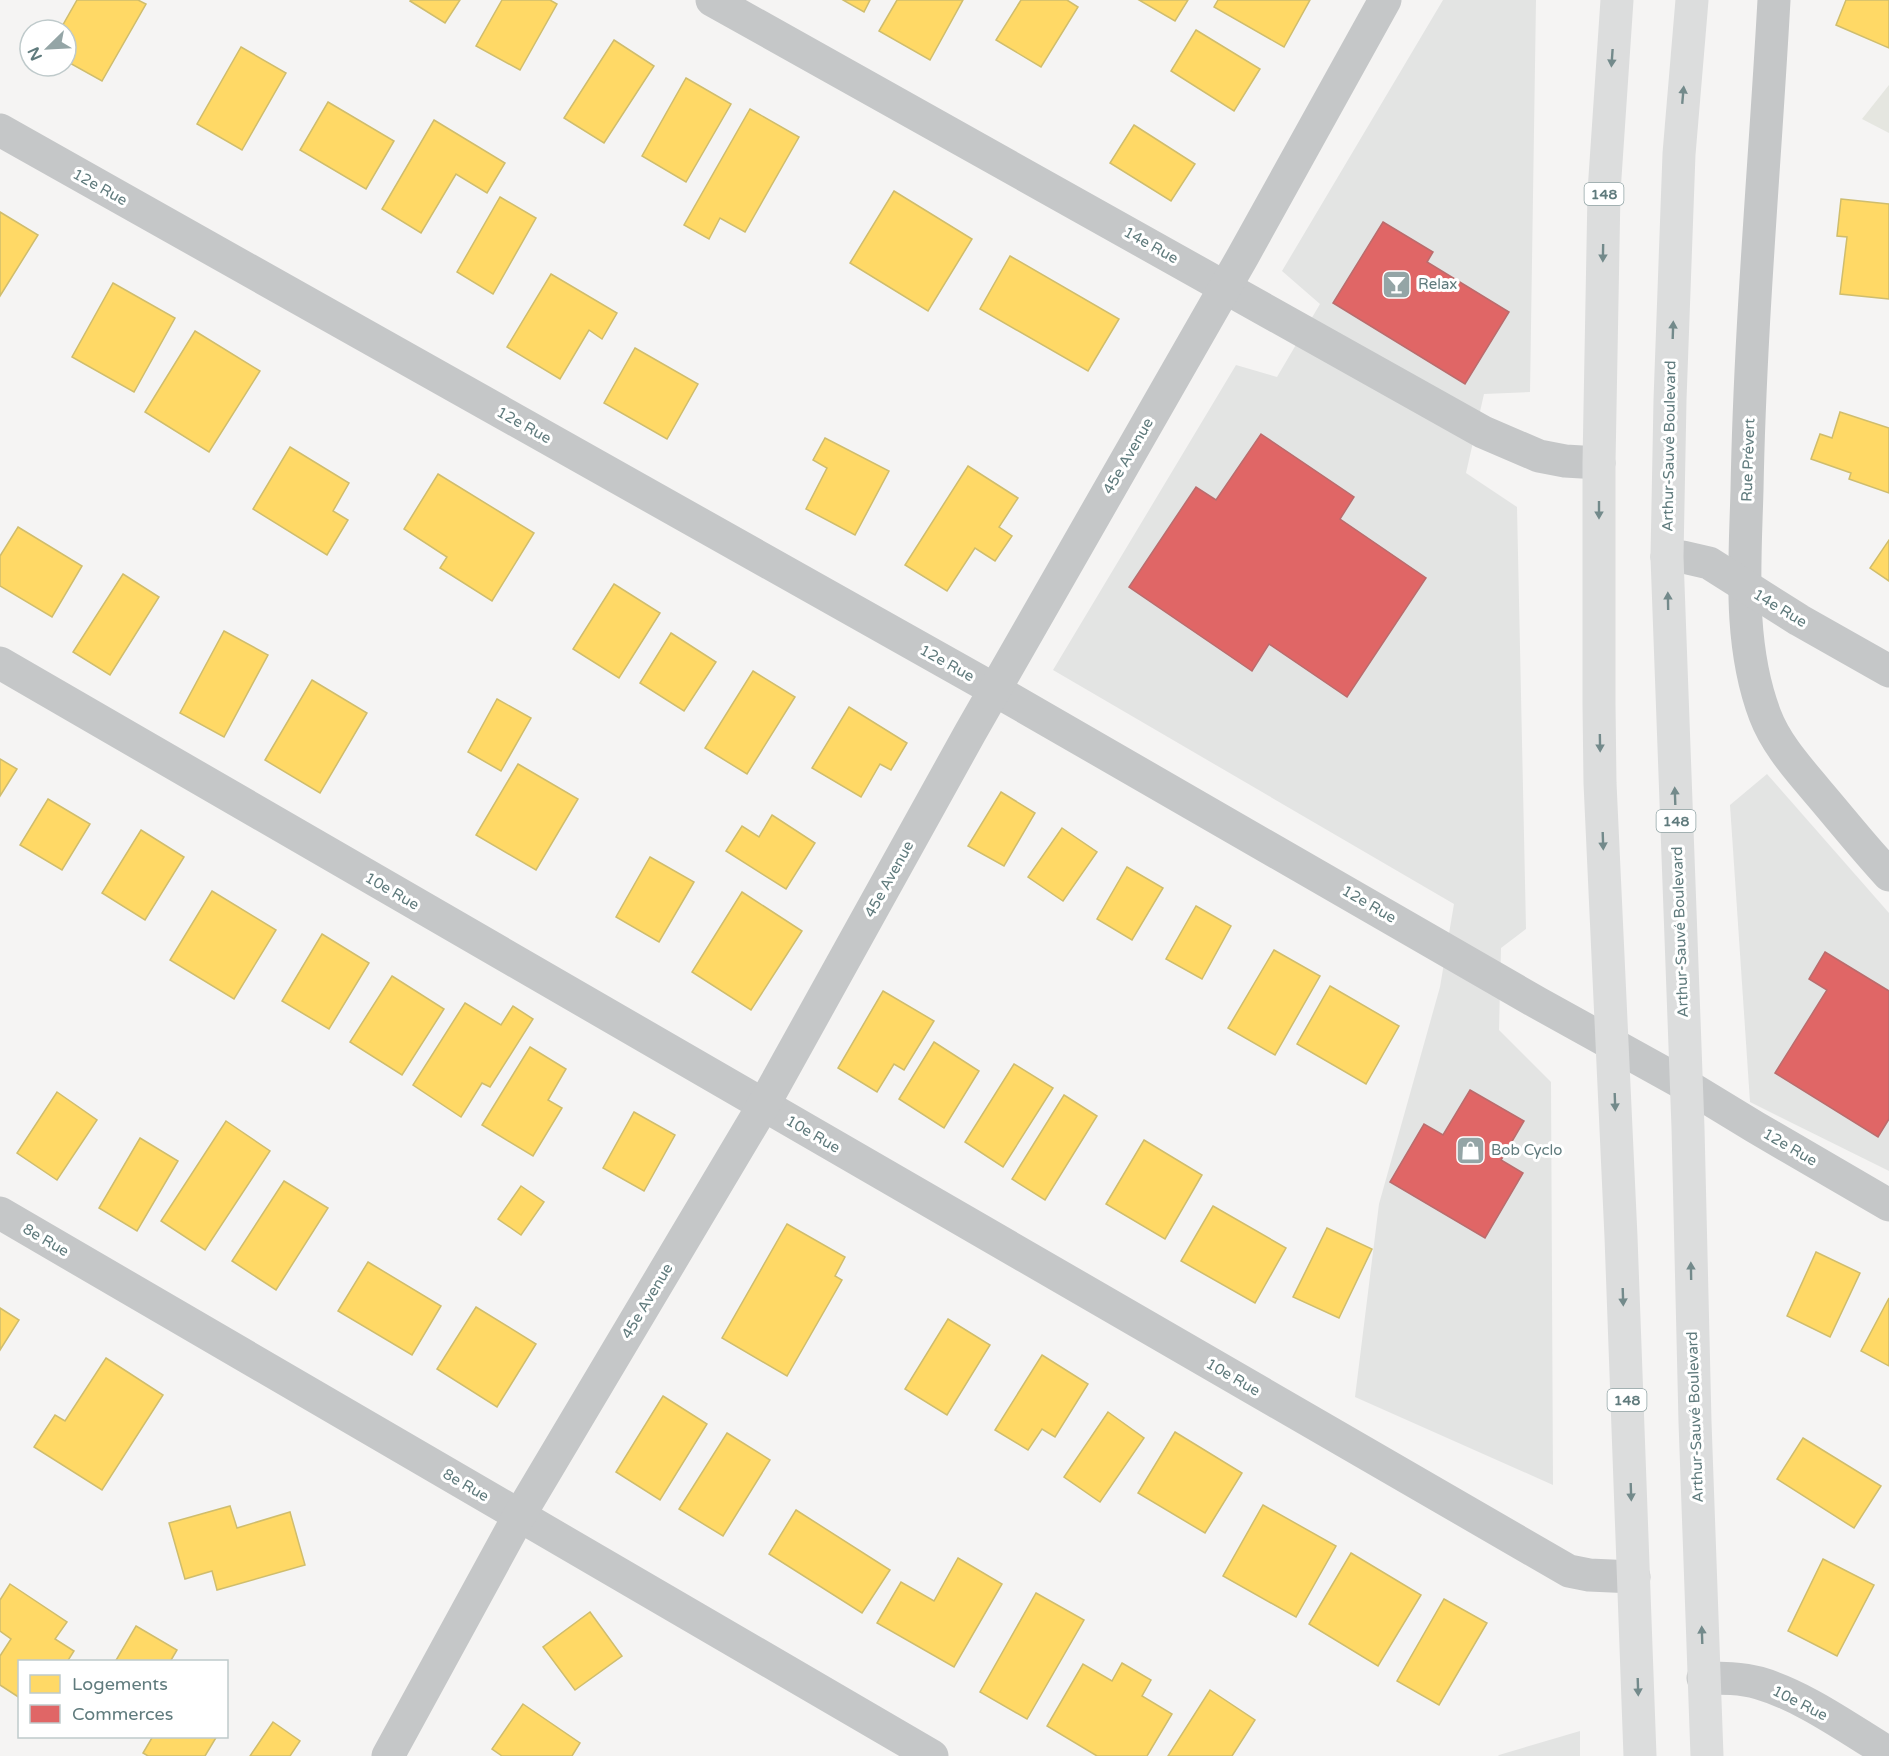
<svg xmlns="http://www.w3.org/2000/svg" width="1889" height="1756" font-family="'Varela Round',sans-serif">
	<rect width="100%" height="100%" fill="#f5f4f3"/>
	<g fill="#e3e4e3">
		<polygon points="1443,0 1536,0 1530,392 1484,394 1466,473 1517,507 1526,929 1501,948 1499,1030 1551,1082 1553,1485 1355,1397 1379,1204 1440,987 1454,904 1053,670 1236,365 1277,377 1320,304 1282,271"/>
		<polygon points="1767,774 1889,913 1889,1171 1750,1102 1730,805"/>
		<polygon points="1580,1731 1580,1756 1498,1756 1499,1755"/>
	</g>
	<polygon fill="#e5e6e0" points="1889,85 1889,133 1862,119"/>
	<g fill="#ffd966" stroke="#cfbd6d" stroke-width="1.5">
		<polygon points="77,0 138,0 146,4 102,81 66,61 71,49 66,47 66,30 60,30"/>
		<polygon points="411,0 460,0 445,23 410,1"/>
		<polygon points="502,0 550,0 557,4 520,70 476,46"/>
		<polygon points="843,0 870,0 864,12"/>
		<polygon points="897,0 963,0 930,60 879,31"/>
		<polygon points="1021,0 1067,0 1078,7 1041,67 996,40"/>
		<polygon points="1139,0 1188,0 1175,21"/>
		<polygon points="1218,0 1310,0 1284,47 1214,7"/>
		<polygon points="1846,0 1889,0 1889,48 1836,25"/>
		<polygon points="1196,30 1260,69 1234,111 1171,71"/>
		<polygon points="614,40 654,66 604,143 564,118"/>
		<polygon points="241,47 286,73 242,150 197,124"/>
		<polygon points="686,78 731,104 686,182 642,156"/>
		<polygon points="328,102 394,141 366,189 300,150"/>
		<polygon points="750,109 799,137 745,232 720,218 709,239 684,225"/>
		<polygon points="434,120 505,163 487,193 456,174 421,233 382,209"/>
		<polygon points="1134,125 1195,164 1171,201 1110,163"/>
		<polygon points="894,191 972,239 928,311 850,263"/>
		<polygon points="500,197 536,218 493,294 457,272"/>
		<polygon points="1841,199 1889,204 1889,299 1840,294 1847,237 1837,236"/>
		<polygon points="0,212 38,235 0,296"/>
		<polygon points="1010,256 1119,319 1088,371 980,309"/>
		<polygon points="551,274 617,313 602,339 589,330 560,379 507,347"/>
		<polygon points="113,283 175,318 134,392 72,357"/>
		<polygon points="195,331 260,371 209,452 145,412"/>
		<polygon points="635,348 698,384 667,439 604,403"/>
		<polygon points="1840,412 1889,428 1889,493 1849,479 1851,473 1811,459 1820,434 1832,438"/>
		<polygon points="825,438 889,471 855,535 806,509 827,468 813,460"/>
		<polygon points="290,447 349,483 333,511 348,520 327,555 253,509"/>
		<polygon points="968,466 1018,498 999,527 1012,536 995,561 975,548 947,591 905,565"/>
		<polygon points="438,474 534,533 492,601 440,568 447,557 404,529"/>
		<polygon points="18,527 82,566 52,617 0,586 0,556"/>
		<polygon points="1889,540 1889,581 1870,568"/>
		<polygon points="123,574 159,597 110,675 73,652"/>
		<polygon points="614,584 660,613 619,678 573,649"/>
		<polygon points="224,631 268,655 224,737 180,713"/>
		<polygon points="671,633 716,662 684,711 640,683"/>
		<polygon points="753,671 795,697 747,774 705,748"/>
		<polygon points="312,680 367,713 320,793 265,760"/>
		<polygon points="497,699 531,718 501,771 468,752"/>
		<polygon points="849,707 907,743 891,770 880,764 861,797 812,768"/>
		<polygon points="0,759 17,769 0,796"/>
		<polygon points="518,764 578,799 536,870 476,835"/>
		<polygon points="1001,792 1035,813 1004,866 968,846"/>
		<polygon points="48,799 90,824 62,870 20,845"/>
		<polygon points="772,815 815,843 786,889 726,851 742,826 759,837"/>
		<polygon points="1062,828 1097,852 1063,901 1028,877"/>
		<polygon points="141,830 184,857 145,920 102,893"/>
		<polygon points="650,857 694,882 659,942 616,917"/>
		<polygon points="1127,867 1163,888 1132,940 1097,919"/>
		<polygon points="212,891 276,930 234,999 170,960"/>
		<polygon points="742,892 802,931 751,1010 692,972"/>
		<polygon points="1196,906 1231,926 1202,979 1166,959"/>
		<polygon points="322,934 369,963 329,1029 282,1001"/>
		<polygon points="1274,950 1320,976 1275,1055 1228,1028"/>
		<polygon points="392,976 444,1009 402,1075 350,1042"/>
		<polygon points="1330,986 1399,1026 1366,1084 1297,1044"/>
		<polygon points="883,991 934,1021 904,1070 894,1064 877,1092 838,1068"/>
		<polygon points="465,1003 501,1025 513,1006 533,1019 490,1087 482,1083 461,1117 413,1085"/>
		<polygon points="934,1042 979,1071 944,1128 899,1099"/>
		<polygon points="530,1047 566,1069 548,1100 562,1108 533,1156 482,1125"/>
		<polygon points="1014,1064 1053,1088 1003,1167 965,1142"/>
		<polygon points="57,1092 97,1120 57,1180 17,1153"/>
		<polygon points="1064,1095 1097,1116 1045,1200 1012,1179"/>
		<polygon points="634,1112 675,1135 644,1191 603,1168"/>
		<polygon points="226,1121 270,1151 205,1250 161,1221"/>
		<polygon points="140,1138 178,1161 137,1231 99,1208"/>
		<polygon points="1144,1140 1202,1175 1165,1239 1106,1204"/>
		<polygon points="284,1181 328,1208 276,1290 232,1261"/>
		<polygon points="521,1186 544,1202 521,1235 498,1219"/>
		<polygon points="1213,1206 1286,1248 1255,1303 1181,1261"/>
		<polygon points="787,1224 845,1257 835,1276 842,1280 787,1376 722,1338"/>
		<polygon points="1327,1228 1372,1249 1339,1318 1293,1297"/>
		<polygon points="1816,1252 1860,1273 1830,1337 1787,1316"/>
		<polygon points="368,1262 441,1306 412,1355 338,1311"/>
		<polygon points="1889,1298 1889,1366 1861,1351"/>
		<polygon points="476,1307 536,1344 497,1407 437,1369"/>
		<polygon points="0,1308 19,1320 0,1350"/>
		<polygon points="948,1319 990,1345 947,1415 905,1389"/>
		<polygon points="1042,1355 1088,1384 1055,1437 1042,1429 1028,1450 995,1430"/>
		<polygon points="106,1358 163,1395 102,1490 34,1447 55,1415 65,1421"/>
		<polygon points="663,1396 707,1424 660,1500 616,1472"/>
		<polygon points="1108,1412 1144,1438 1100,1502 1064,1477"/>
		<polygon points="1175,1432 1242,1473 1205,1533 1138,1493"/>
		<polygon points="727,1433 770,1460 723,1536 679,1509"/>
		<polygon points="1803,1438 1881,1486 1854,1528 1777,1479"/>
		<polygon points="1263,1505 1336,1546 1296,1617 1223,1576"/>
		<polygon points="230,1506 237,1528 290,1512 305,1565 217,1590 212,1571 185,1579 169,1523"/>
		<polygon points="796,1510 890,1570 862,1613 769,1554"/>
		<polygon points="1351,1553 1421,1595 1378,1666 1309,1624"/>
		<polygon points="958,1558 1002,1584 954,1667 877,1623 901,1582 934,1601"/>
		<polygon points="1823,1559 1874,1585 1837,1656 1788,1631"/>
		<polygon points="10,1584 67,1622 55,1639 74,1651 67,1662 20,1662 20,1698 0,1685 0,1656 11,1639 0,1631 0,1600"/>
		<polygon points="1036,1593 1084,1620 1027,1719 980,1692"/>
		<polygon points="1444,1599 1487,1623 1439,1705 1397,1681"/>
		<polygon points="590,1612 622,1656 575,1690 543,1647"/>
		<polygon points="136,1626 177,1650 170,1662 115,1662"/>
		<polygon points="1122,1663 1151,1680 1142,1696 1172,1714 1147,1756 1097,1756 1047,1726 1083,1664 1112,1681"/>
		<polygon points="1210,1690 1255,1720 1232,1756 1168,1756"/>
		<polygon points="523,1704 580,1743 572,1756 502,1756 492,1749"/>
		<polygon points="273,1722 300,1741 290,1756 250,1756"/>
		<polygon points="153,1736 217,1736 205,1756 148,1756 143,1753"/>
	</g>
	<g fill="#e06666" stroke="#ba6c6d" stroke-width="1.5">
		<polygon points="1383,222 1433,252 1427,262 1509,312 1465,384 1333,303"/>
		<polygon points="1261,434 1354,497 1340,519 1426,578 1347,697 1269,644 1252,671 1129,587 1196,487 1216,500"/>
		<polygon points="1825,952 1889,991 1889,1119 1878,1137 1775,1073 1827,990 1809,979"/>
		<polygon points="1470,1090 1524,1121 1501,1160 1523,1173 1485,1238 1390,1182 1424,1124 1443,1135"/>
	</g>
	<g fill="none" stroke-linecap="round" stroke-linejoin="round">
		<g stroke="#c5c7c8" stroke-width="33">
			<polyline points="712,0 1483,432 1539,456 1565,461 1599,463"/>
			<path d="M1774,0C1765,163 1750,326 1747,490C1745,564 1738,644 1765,715C1776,744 1797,767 1817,791C1841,819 1864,848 1889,875"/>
			<polyline points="0,130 995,690 1538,1003 1686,1085 1755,1127 1889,1205"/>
			<polyline points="1667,557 1683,557 1709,563 1799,620 1889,671"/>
			<polyline points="0,663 1569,1571 1589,1575 1634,1577"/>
			<polyline points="0,1213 932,1756"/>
			<path d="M1703,1678C1722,1678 1741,1678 1759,1683C1804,1696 1849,1729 1889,1753"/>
			<polyline points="388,1756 519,1516 763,1106 970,733 1243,256 1385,0"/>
		</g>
		<g stroke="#dcdddd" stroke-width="33">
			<polyline points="1617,0 1604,192 1599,463 1599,704 1600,783 1621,1237 1640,1756"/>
			<polyline points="1692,0 1679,154 1670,400 1667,557 1688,1128 1695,1422 1707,1756"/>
		</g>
	</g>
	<defs><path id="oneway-solid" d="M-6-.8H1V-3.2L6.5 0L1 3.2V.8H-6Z" transform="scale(1.5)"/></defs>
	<g fill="#738a8b">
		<use href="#oneway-solid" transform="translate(1612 58) rotate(94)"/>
		<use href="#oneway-solid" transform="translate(1683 95) rotate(-85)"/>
		<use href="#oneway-solid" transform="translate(1603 253) rotate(91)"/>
		<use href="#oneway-solid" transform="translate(1673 330) rotate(-88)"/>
		<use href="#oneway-solid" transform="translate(1599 510) rotate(90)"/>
		<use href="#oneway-solid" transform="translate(1668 601) rotate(-91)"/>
		<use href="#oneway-solid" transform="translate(1600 743) rotate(89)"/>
		<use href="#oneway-solid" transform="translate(1675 796) rotate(-92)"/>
		<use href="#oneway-solid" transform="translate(1603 841) rotate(88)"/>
		<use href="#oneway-solid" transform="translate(1615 1102) rotate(88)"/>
		<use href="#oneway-solid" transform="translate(1691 1271) rotate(-91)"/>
		<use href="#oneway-solid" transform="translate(1623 1297) rotate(88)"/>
		<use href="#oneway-solid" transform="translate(1631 1492) rotate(88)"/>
		<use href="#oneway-solid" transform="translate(1702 1635) rotate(-92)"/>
		<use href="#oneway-solid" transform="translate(1638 1687) rotate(88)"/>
	</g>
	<defs>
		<symbol id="bar-square" viewBox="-11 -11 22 22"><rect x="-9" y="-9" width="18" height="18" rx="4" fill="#94a5a6" stroke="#fff"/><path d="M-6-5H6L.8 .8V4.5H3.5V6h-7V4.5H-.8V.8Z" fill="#fff"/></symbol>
		<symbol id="shop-square" viewBox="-11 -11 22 22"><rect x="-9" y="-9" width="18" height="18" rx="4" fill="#94a5a6" stroke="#fff"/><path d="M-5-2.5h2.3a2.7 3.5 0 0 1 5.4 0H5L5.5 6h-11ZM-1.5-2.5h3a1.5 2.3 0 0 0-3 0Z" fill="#fff"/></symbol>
	</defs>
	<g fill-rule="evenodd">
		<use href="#bar-square" x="1380" y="268" width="33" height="33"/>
		<use href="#shop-square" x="1454" y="1134" width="33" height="33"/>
	</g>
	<g text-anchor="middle" stroke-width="6" stroke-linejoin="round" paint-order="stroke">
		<g fill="#fff" stroke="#90a3a4" stroke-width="1.5">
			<rect x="1584.5" y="183" width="39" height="22" rx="4.5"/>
			<rect x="1656.5" y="810" width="39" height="22" rx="4.5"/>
			<rect x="1607.5" y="1389" width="39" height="22" rx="4.5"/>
		</g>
		<g font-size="14" font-weight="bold" fill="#607b7d">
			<text x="1604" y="199">148</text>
			<text x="1676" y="826">148</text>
			<text x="1627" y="1405">148</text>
		</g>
		<g font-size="15" fill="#607b7d" stroke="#fff">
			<text transform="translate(100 187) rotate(29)" y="5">12e Rue</text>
			<text transform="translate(1151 245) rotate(29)" y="5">14e Rue</text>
			<text transform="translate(524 425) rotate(29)" y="5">12e Rue</text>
			<text transform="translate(1669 446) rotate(-89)" y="5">Arthur-Sauvé Boulevard</text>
			<text transform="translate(1128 456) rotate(-60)" y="5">45e Avenue</text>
			<text transform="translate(1748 460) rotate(-88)" y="5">Rue Prévert</text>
			<text transform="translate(1780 608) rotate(31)" y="5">14e Rue</text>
			<text transform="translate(947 663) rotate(29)" y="5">12e Rue</text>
			<text transform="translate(889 879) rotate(-61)" y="5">45e Avenue</text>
			<text transform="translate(392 891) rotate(30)" y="5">10e Rue</text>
			<text transform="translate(1369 904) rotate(30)" y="5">12e Rue</text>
			<text transform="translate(1680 932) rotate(-92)" y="5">Arthur-Sauvé Boulevard</text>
			<text transform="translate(813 1134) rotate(30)" y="5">10e Rue</text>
			<text transform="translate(1790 1147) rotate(30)" y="5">12e Rue</text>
			<text transform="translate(46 1240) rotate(30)" y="5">8e Rue</text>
			<text transform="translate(647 1301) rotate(-59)" y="5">45e Avenue</text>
			<text transform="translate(1233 1377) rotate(30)" y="5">10e Rue</text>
			<text transform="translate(1695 1417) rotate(-92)" y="5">Arthur-Sauvé Boulevard</text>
			<text transform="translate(466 1485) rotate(30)" y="5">8e Rue</text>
			<text transform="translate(1800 1703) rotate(27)" y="5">10e Rue</text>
		</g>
		<g font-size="15" fill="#607b7d" stroke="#fff" text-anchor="start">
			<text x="1418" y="289">Relax</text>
			<text x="1491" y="1155">Bob Cyclo</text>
		</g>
	</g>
	<rect x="18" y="1660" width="210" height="78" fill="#ffffff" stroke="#bfcacb" stroke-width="1.5"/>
	<rect x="30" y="1675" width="30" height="18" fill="#ffd966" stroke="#bfcacb" stroke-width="1.5"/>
	<text x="72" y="1690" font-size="18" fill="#607b7d">Logements</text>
	<rect x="30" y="1705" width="30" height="18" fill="#e06666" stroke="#bfcacb" stroke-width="1.5"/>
	<text x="72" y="1720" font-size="18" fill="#607b7d">Commerces</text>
	<g transform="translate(48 48) rotate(246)"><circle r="28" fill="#ffffff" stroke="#bfcacb" stroke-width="1.5"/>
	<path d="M0-4.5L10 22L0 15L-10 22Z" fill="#94a5a6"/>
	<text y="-9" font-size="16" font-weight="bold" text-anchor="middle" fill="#607b7d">N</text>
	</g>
</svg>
